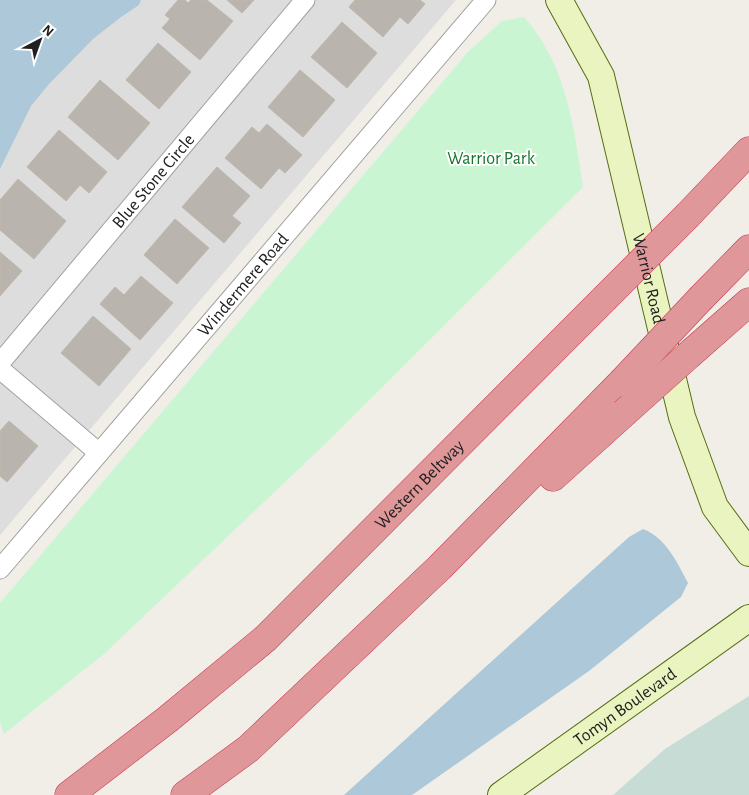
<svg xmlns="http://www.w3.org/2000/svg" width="749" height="795" font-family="'Alegreya Sans',sans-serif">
	<rect width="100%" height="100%" fill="#f0eee7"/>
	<polygon fill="#dedddd" points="0,0 456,0 0,535"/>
	<polygon fill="#c6dcd5" points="749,696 749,795 613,795 665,749"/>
	<path fill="#c9f5d3" d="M524,17C528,22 533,27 536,32C568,77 575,134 583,187L324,445L105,653L4,734L0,722V603L468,52L502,21Z"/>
	<g fill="#acc8d9">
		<polygon points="0,0 141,0 139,5 121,17 93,39 49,84 31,106 0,169"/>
		<path d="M643,529C666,538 677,562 688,583L681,597L589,671L412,795H344L629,537Z"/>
	</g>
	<g fill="#b9b4ad" stroke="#c0b7ab">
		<polygon points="178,0 185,0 188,3 191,0 207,0 233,21 200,60 162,28 170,19 165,15"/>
		<polygon points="227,0 254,0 242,13"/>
		<polygon points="355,0 420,0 425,4 408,24 400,17 383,37 349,7"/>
		<polygon points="342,22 377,53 347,88 311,57"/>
		<polygon points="158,43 191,72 159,109 126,80"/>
		<polygon points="300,70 335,100 303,137 268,107"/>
		<polygon points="100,80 150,123 118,160 68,117"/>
		<polygon points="267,124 302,155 285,173 279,168 261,189 225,158 252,127 259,133"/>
		<polygon points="59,130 107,172 89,193 80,185 66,201 27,167"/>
		<polygon points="217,167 250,196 232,216 241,223 224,243 182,207"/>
		<polygon points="18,179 66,221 34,259 0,230 0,200"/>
		<polygon points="175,219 209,248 177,284 144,255"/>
		<polygon points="0,252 22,271 0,296"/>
		<polygon points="141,276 173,303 140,340 100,304 115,287 124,295"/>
		<polygon points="93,316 131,349 99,386 61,353"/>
		<polygon points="9,421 38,446 7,482 0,476 0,431"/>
	</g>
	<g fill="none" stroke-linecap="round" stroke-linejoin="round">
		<defs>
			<g id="street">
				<path id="s1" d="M0,363L305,0"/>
				<polyline points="0,369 99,453"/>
				<path id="s2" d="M0,569L486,0"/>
			</g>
			<g id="secondary">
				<path id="s3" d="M559,0L601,76L682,417L715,507L749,553"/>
				<path id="s4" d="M501,795L749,618"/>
			</g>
			<g id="highway">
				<polyline points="688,215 749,151"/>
				<polyline points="702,297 749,249"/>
				<polyline points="691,353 749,302"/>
				<polyline points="553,477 624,413"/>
				<path id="s5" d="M69,795L168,719L266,638L604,299"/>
				<polyline points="185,795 248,749 440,567 622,382"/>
			</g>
		</defs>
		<use href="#street" stroke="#a1a1a1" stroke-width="21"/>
		<use href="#secondary" stroke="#566e10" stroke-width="28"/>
		<use href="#highway" stroke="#cb3753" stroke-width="29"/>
		<use href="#street" stroke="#fff" stroke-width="19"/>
		<use href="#secondary" stroke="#eaf4c1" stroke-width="26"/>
		<use href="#highway" stroke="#df9799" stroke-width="28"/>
		<defs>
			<g id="highway-bridge">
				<polyline points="604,299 688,215"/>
				<polyline points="622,382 702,297"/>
				<polyline points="624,413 691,353"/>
			</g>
		</defs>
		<use href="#highway-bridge" stroke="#cb3753" stroke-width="29" stroke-linecap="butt"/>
		<use href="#highway-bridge" stroke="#df9799" stroke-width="28"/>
	</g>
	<g text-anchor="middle" stroke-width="4" stroke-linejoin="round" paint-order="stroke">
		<g font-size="18" fill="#16752d" stroke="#fff">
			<text x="491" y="164">Warrior Park</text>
		</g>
		<g font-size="18" fill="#202020" stroke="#fff">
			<text dy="6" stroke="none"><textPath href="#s1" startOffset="238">Blue Stone Circle</textPath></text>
			<text dy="6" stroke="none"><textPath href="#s3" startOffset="295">Warrior Road</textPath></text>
			<text dy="6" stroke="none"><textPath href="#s2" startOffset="374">Windermere Road</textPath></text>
			<text dy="6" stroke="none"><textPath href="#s5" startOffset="469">Western Beltway</textPath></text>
			<text dy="6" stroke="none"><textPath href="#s4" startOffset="152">Tomyn Boulevard</textPath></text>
		</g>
	</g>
	<g transform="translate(40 40) rotate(41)" stroke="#ffffff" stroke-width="4" paint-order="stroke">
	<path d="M0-4L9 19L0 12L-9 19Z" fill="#202020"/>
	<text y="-8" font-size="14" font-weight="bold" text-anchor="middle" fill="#202020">N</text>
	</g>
</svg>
